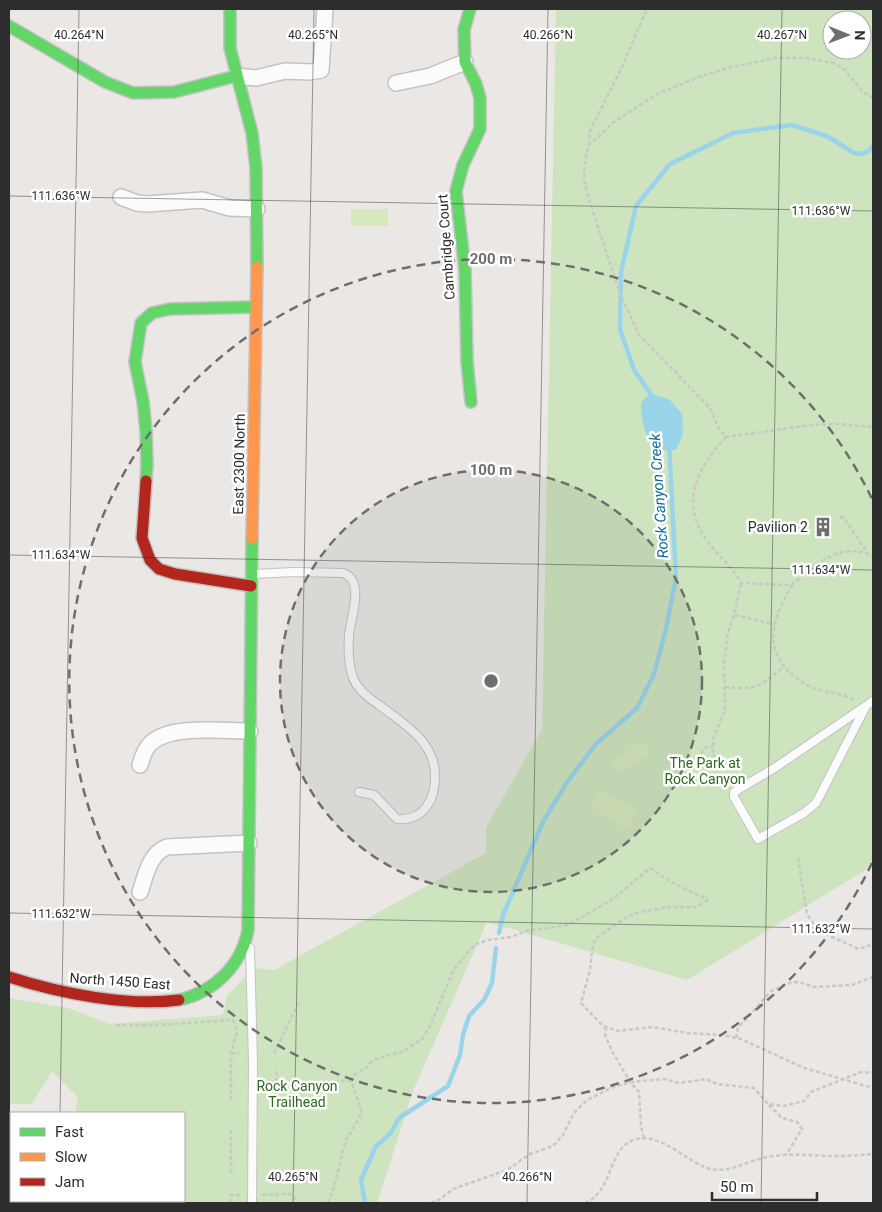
<svg xmlns="http://www.w3.org/2000/svg" width="882" height="1212" font-family="Roboto,sans-serif">
	<rect width="100%" height="100%" fill="#eae7e4"/>
	<g fill="#cde4be" fill-rule="evenodd">
		<path d="M556,9H873V865L687,980L487,922L413,1091L377,1203H69V1201H184V1113H76L77,1097L52,1071L32,1104H9V998L68,1008L109,1024L223,1015L227,996L254,968L274,970L486,853V828L542,729ZM832,20H862V50H832Z"/>
		<polygon points="9,1146 11,1146 11,1201 64,1201 64,1203 9,1203"/>
	</g>
	<g fill="#d7e8bb">
		<rect x="351" y="209" width="37" height="17"/>
		<polygon points="643,741 650,753 620,773 612,761"/>
		<polygon points="602,789 638,812 627,830 591,806"/>
	</g>
	<path fill="#99d4ea" d="M650,393L670,400L682,414L683,434L676,450H655C645,435 641,421 641,403Z"/>
	<g fill="none" stroke-linecap="round" stroke-linejoin="round">
		<g stroke="#99d4ea" stroke-width="4.5">
			<polyline points="652,396 634,370 620,329 621,272 636,206 670,164 733,133 792,125 827,136 854,153 862,154 870,150 873,145"/>
			<polyline points="499,933 503,915 543,822 567,782 596,744 637,708 654,674 666,629 676,577 669,445"/>
			<polyline points="365,1203 361,1180 376,1146 390,1134 399,1118 448,1086 460,1055 463,1035 469,1016 484,1000 492,983 496,948"/>
		</g>
		<defs>
			<g id="lane">
				<path d="M253,574L294,572L343,573C366,581 350,618 349,636C348,649 349,665 353,678C358,690 368,698 379,705C404,724 436,742 435,777C435,787 433,798 427,806C420,816 409,820 397,819L374,795L359,792"/>
				<polyline points="866,706 816,803 804,813 758,839 734,797 734,792 776,767 873,701"/>
				<polyline points="250,948 253,1062 252,1203"/>
			</g>
			<g id="street">
				<polyline points="236,76 256,78 285,71 310,72 321,70 325,9"/>
				<polyline points="396,83 430,76 465,62"/>
				<polyline points="121,197 137,203 147,204 202,200 230,208 257,209"/>
				<path d="M140,765C142,758 145,749 150,744C169,724 224,731 250,731"/>
				<path d="M140,892C146,875 149,854 167,847L249,843"/>
			</g>
			<g id="fast">
				<polyline points="230,9 230,48 252,133 256,168 257,267"/>
				<polyline points="470,9 464,30 465,62 476,84 480,98 480,129 463,165 456,191 465,270 467,361 471,402"/>
				<polyline points="9,26 105,82 133,93 174,92 236,76"/>
				<polyline points="146,481 147,464 146,431 143,401 135,362 141,323 152,313 170,309 256,307"/>
				<path d="M179,1000C214,992 241,966 248,930L252,538"/>
			</g>
			<polyline id="slow" points="252,538 257,267"/>
			<g id="jam">
				<polyline points="146,481 142,538 150,560 159,569 175,574 251,586"/>
				<path d="M9,977C59,993 127,1007 179,1000"/>
			</g>
		</defs>
		<use href="#lane" stroke="#c4c3c4" stroke-width="10"/>
		<use href="#street" stroke="#c4c3c4" stroke-width="18"/>
		<use href="#fast" stroke="#c4c3c4" stroke-width="14"/>
		<use href="#slow" stroke="#c4c3c4" stroke-width="14"/>
		<use href="#jam" stroke="#c4c3c4" stroke-width="14"/>
		<g stroke="#c8c8c8" stroke-width="2.5" stroke-dasharray="4 2.5" stroke-linecap="butt">
			<polyline points="873,98 863,92 844,69 833,63 807,58 776,58 731,67 699,77 657,94 614,122 598,137 589,145 585,161 584,179 588,196 618,288 639,335 710,408 718,427 726,437 811,425 839,424 873,427"/>
			<polyline points="589,145 590,131 621,69 647,9"/>
			<path d="M726,437C698,467 679,502 707,541C718,555 733,568 741,583L792,585C815,564 841,541 873,556"/>
			<polyline points="840,518 843,517 867,552"/>
			<polyline points="741,584 734,615 774,624"/>
			<path d="M792,585C768,626 761,660 809,686C823,693 840,692 854,700"/>
			<path d="M725,687C758,690 760,686 785,666"/>
			<polyline points="691,762 696,760 706,747 713,747"/>
			<polyline points="721,784 714,760 713,747 714,735 725,711 724,662 728,633 734,615"/>
			<polyline points="798,858 807,914 817,930 859,949 873,944"/>
			<polyline points="708,900 696,907 669,907 636,913 625,918 598,937 593,944 590,970 581,1003 603,1026 618,1031 652,1027 687,1033 722,1035 741,1039 804,1068 873,1088"/>
			<polyline points="116,1025 155,1025 233,1020 237,1031 231,1053 231,1101"/>
			<polyline points="606,1027 605,1035 612,1051 630,1082 639,1092 641,1126 644,1139"/>
			<polyline points="736,1038 738,1028 771,991 792,982 799,982 814,987 852,985 873,977"/>
			<polyline points="231,1053 239,1054"/>
			<polyline points="274,1053 300,1000"/>
			<polyline points="351,1081 355,1074 366,1068 373,1060 404,1051 422,1039 430,1026 454,969 474,945 488,940 511,937 527,931 568,925 613,899 650,868 669,881 708,900"/>
			<polyline points="263,1082 351,1081"/>
			<polyline points="276,1082 277,1068"/>
			<polyline points="769,1105 782,1118 797,1122 802,1129 786,1155"/>
			<polyline points="231,1173 231,1128"/>
			<polyline points="262,1195 290,1194 294,1197 294,1203"/>
			<polyline points="100,1201 101,1203"/>
			<polyline points="105,1201 105,1203"/>
			<polyline points="53,1203 54,1201"/>
			<polyline points="230,1203 231,1195 242,1195"/>
			<polyline points="328,1203 334,1187 345,1142 362,1113 351,1081"/>
			<polyline points="431,1203 440,1199 453,1189 507,1170 530,1154 553,1146 563,1135 574,1113 587,1100 611,1088 630,1082 664,1079 679,1083 706,1079 717,1084 754,1088 768,1104 784,1106 804,1101 811,1092 861,1072 873,1073"/>
			<path d="M585,1203C612,1192 608,1152 631,1141C658,1128 688,1164 711,1169C728,1173 746,1162 763,1158C787,1152 811,1156 835,1156C848,1156 861,1155 873,1154"/>
		</g>
		<use href="#lane" stroke="#fcfbfb" stroke-width="8"/>
		<use href="#street" stroke="#fcfbfb" stroke-width="15"/>
		<use href="#fast" stroke="#63d668" stroke-width="11"/>
		<use href="#slow" stroke="#ff974d" stroke-width="11"/>
		<use href="#jam" stroke="#b3261e" stroke-width="11"/>
	</g>
	<path fill="none" stroke="#2d2d2d" stroke-width="1" stroke-opacity="0.45" d="M9,196L873,211M9,555L873,570M9,913L873,929M60,1113L79,9M58,1203V1201M293,1203L314,9M527,1203L548,9M761,1203L782,9"/>
	<circle cx="491" cy="681" r="211" fill="#6f6e6d" fill-opacity=".12"/>
	<g fill="none" stroke="#6f6e6d" stroke-width="2.5" stroke-dasharray="9 6">
		<circle cx="491" cy="681" r="211"/>
		<path d="M872 863A422 422 0 1 1 872 499"/>
	</g>
	<defs>
		<symbol id="building-bare" viewBox="-9 -9 18 18"><path d="M-4-6H4V6H1V3H-1V6H-4ZM-2.5-4.3h1.7v1.8h-1.7ZM.8-4.3h1.7v1.8H.8ZM-2.5-1h1.7V.8h-1.7ZM.8-1h1.7V.8H.8Z" fill="#6f6e6d" stroke="#fff" stroke-width="2.5" paint-order="stroke"/></symbol>
	</defs>
	<g fill-rule="evenodd">
		<use href="#building-bare" x="809" y="513" width="28" height="28"/>
	</g>
	<g text-anchor="middle" stroke-width="5" stroke-linejoin="round" paint-order="stroke">
		<g font-size="14" fill="#2d2d2d" stroke="#fff">
			<text transform="translate(446 247) rotate(-94)" y="5">Cambridge Court</text>
			<text transform="translate(239 464) rotate(-89)" y="5">East 2300 North</text>
			<text transform="translate(120 981) rotate(4)" y="5">North 1450 East</text>
		</g>
		<g font-size="14" fill="#2d2d2d" stroke="#fff" text-anchor="end">
			<text x="808" y="532">Pavilion 2</text>
		</g>
		<g font-size="14" fill="#2c6a1d" stroke="#fff">
			<text x="705" y="768">The Park at<tspan x="705" dy="16">Rock Canyon</tspan></text>
			<text x="297" y="1091">Rock Canyon<tspan x="297" dy="16">Trailhead</tspan></text>
		</g>
		<g font-size="15" font-style="italic" fill="#116b9c" stroke="#fff">
			<text transform="translate(659 496) rotate(-94)" y="5">Rock Canyon Creek</text>
		</g>
	</g>
	<g font-size="12" text-anchor="middle" fill="#2d2d2d" stroke="#fff" stroke-width="5" stroke-linejoin="round" paint-order="stroke">
		<text x="79" y="39">40.264°N</text>
		<text x="313" y="39">40.265°N</text>
		<text x="548" y="39">40.266°N</text>
		<text x="782" y="39">40.267°N</text>
		<text x="61" y="200">111.636°W</text>
		<text x="821" y="215">111.636°W</text>
		<text x="61" y="559">111.634°W</text>
		<text x="821" y="574">111.634°W</text>
		<text x="61" y="918">111.632°W</text>
		<text x="821" y="933">111.632°W</text>
		<text x="293" y="1181">40.265°N</text>
		<text x="527" y="1181">40.266°N</text>
	</g>
	<circle cx="491" cy="681" r="8" fill="#6f6e6d" stroke="#fff" stroke-width="2.5"/>
	<g font-size="15" text-anchor="middle" font-weight="bold" fill="#6f6e6d" stroke="#fff" stroke-width="5" stroke-linejoin="round" paint-order="stroke">
		<text x="491" y="264">200 m</text>
		<text x="491" y="475">100 m</text>
	</g>
	<rect width="882" height="1212" fill="none" stroke="#2d2d2d" stroke-width="20"/>
	<rect x="10" y="1112" width="175" height="90" fill="#ffffff" stroke="#ababab"/>
	<rect x="20" y="1128" width="25" height="8" fill="#63d668" stroke="#ababab"/>
	<text x="55" y="1137" font-size="15" fill="#2d2d2d">Fast</text>
	<rect x="20" y="1153" width="25" height="8" fill="#ff974d" stroke="#ababab"/>
	<text x="55" y="1162" font-size="15" fill="#2d2d2d">Slow</text>
	<rect x="20" y="1178" width="25" height="8" fill="#b3261e" stroke="#ababab"/>
	<text x="55" y="1187" font-size="15" fill="#2d2d2d">Jam</text>
	<g transform="translate(847 35) rotate(91)"><circle r="24" fill="#ffffff" stroke="#ababab"/>
	<path d="M0-4L9 19L0 12L-9 19Z" fill="#6f6e6d"/>
	<text y="-8" font-size="14" font-weight="bold" text-anchor="middle" fill="#2d2d2d">N</text>
	</g>
	<path d="M712 1192v8h105v-8" fill="none" stroke="#2d2d2d" stroke-width="2.5"/>
	<text x="720" y="1192" font-size="15" fill="#2d2d2d" stroke="#ffffff" stroke-width="4" paint-order="stroke">50 m</text>
</svg>
